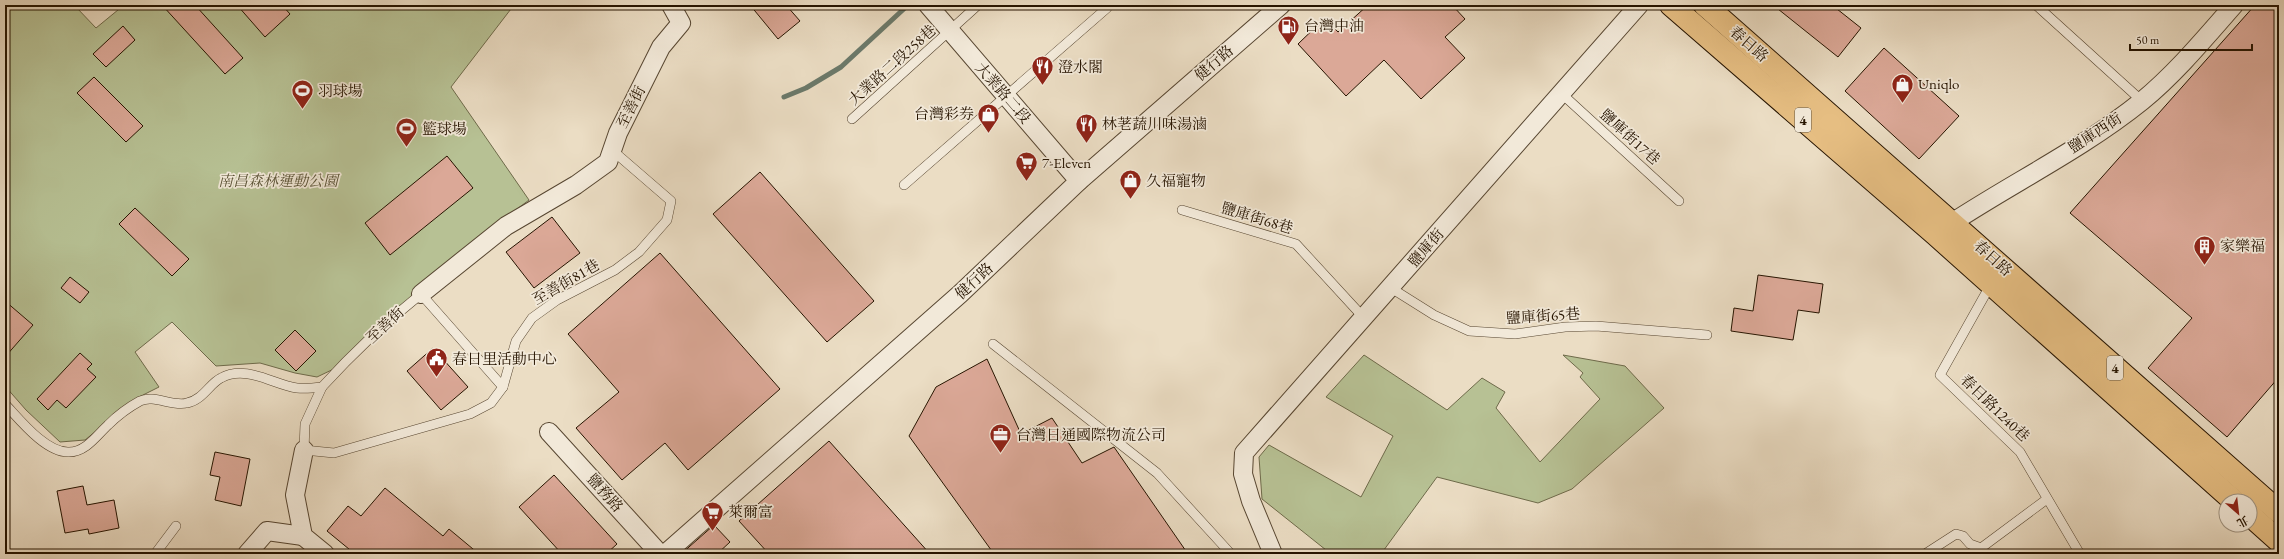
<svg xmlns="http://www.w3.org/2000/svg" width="2284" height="559" font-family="'EB Garamond','Noto Serif TC',serif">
	<rect width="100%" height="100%" fill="#ebddc4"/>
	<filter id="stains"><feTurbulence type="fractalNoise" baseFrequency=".005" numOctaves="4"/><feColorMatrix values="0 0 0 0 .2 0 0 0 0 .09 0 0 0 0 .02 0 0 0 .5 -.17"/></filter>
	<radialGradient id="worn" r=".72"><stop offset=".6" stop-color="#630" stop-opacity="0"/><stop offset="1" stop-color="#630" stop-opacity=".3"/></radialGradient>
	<g fill="#b7c194" stroke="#6e6a4a">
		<polygon points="5,5 78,5 76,7 96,28 124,5 514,5 451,87 529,200 453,257 342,365 317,377 295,373 260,363 216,366 172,322 135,352 159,387 137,398 85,440 60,442 26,410 5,386"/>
		<polygon points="1364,355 1447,410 1482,378 1505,392 1496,408 1540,462 1600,399 1580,377 1583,373 1563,355 1625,366 1664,408 1572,489 1538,503 1437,477 1381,554 1331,554 1262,499 1259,457 1269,445 1361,497 1393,436 1326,397"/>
	</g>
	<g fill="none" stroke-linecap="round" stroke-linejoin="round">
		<polyline stroke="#6b796a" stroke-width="5" points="784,97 806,88 841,67 907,6"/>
	</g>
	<g fill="#dba897" stroke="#261400">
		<polygon points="162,5 195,5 243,58 225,74"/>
		<polygon points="237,5 282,5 290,14 265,37"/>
		<polygon points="750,5 786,5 800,21 778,39"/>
		<polygon points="1368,5 1452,5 1465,19 1445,37 1465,58 1421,99 1384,60 1346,96 1298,44 1325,18 1338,32"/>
		<polygon points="1773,5 1832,5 1861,28 1838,57"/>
		<polygon points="2255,5 2279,5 2279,377 2227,437 2148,368 2192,318 2070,213"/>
		<polygon points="123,26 135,40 106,67 93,54"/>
		<polygon points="1884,48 1959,116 1919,159 1845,91"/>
		<polygon points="94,77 143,126 126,142 77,93"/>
		<polygon points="447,156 473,188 390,255 365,223"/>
		<polygon points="760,172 874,301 827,342 713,214"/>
		<polygon points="135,208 189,259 172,276 119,224"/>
		<polygon points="552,217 580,253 534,288 506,252"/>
		<polygon points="660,253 780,389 688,470 665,443 622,480 576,428 619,392 568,334"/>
		<polygon points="1758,275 1823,284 1819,313 1798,310 1793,340 1731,331 1734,308 1753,311"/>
		<polygon points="70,277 89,292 80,303 61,288"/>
		<polygon points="5,301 33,325 5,357"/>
		<polygon points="295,330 316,351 296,371 275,350"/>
		<polygon points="433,348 468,387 441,410 407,371"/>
		<polygon points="80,353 92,364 87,369 96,377 66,408 57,400 48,410 37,399"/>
		<polygon points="987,359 1021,434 1052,418 1082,463 1114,447 1188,554 994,554 909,436 936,387"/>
		<polygon points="829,441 930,554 769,554 739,521"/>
		<polygon points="215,452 250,459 241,506 215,500 220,477 210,475"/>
		<polygon points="554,475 617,544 606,554 562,554 519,507"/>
		<polygon points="83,486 87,505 114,500 119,528 89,534 88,529 65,533 57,491"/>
		<polygon points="385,488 443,536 449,529 479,554 355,554 327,531 348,506 361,516"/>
		<polygon points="714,525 730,542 717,554 681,554"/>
	</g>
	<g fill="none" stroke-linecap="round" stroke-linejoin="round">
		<defs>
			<g id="lane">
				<polyline points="2036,5 2142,101"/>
				<polyline points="1562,94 1679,201"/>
				<polyline points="852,119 978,5"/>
				<polyline points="904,185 1107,8"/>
				<polyline points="1182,210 1296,244 1364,318"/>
				<polyline points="1991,284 1940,375 2020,452 2080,554"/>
				<polyline points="1391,288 1434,315 1469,331 1515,334 1565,327 1596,326 1707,335"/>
				<polyline points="993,344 1157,473 1231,554"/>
				<polyline points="322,387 305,424 304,450 334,453 470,414 491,403 503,387 516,341 532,318 557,300 615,270 639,252 667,220 671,201 612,150"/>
				<path d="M5,404C20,420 46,453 69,452C86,452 97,435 108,425C116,417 129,407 140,401C154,394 172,407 187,403C203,400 210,383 221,378C246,364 274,385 297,388C305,389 314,388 322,387C352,354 386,322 421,294L503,387"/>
				<polyline points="155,554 176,526"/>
				<polyline points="1925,554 1956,534 1963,536 1970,544 1981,548 2047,499"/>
			</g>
			<g id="street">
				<polyline points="928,5 1079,181"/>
				<path d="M1941,230C2006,186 2080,151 2142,101C2176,73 2205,38 2234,5"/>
				<polyline points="421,294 506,226 576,185 608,162 618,133 661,47 681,23 671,5"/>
				<polyline points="549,432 660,554"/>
				<polyline points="304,450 295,495 303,536 325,554"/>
				<polyline points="247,554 267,531 303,536"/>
				<polyline points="665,554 960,294 1079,181 1281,5"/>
				<polyline points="1273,554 1251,501 1243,474 1244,453 1639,5"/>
			</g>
			<g id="primary">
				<polyline points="1671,5 1935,234 2234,501"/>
				<polyline points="1705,5 2279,512"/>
				<polyline points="2250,515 2279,541"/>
			</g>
		</defs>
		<use href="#lane" stroke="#574631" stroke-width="10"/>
		<use href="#street" stroke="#574631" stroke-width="20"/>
		<use href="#primary" stroke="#261400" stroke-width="24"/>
		<use href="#lane" stroke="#f2e9d9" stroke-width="9"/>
		<use href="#street" stroke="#f2e9d9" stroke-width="18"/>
		<use href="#primary" stroke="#e6be82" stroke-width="22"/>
	</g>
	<defs>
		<symbol id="fuel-pin" viewBox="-11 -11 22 30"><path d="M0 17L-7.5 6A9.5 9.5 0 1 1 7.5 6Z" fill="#8f2418" stroke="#f2e9d9"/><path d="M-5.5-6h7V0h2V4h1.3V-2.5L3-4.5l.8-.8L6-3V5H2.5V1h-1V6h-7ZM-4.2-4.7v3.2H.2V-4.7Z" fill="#fff"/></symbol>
		<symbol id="restaurant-pin" viewBox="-11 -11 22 30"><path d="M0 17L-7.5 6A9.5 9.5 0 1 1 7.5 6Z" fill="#8f2418" stroke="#f2e9d9"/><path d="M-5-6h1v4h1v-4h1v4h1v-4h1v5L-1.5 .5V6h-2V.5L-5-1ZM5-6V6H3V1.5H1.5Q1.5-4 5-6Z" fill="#fff"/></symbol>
		<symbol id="shop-pin" viewBox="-11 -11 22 30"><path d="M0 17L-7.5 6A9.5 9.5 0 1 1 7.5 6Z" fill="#8f2418" stroke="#f2e9d9"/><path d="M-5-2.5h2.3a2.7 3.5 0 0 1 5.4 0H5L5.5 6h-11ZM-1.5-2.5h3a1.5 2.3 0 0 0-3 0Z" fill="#fff"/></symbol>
		<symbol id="stadium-pin" viewBox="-11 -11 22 30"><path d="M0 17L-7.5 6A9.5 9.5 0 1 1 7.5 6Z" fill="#8f2418" stroke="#f2e9d9"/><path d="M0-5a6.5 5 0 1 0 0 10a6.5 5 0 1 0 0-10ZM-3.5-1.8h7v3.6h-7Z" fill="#fff"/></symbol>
		<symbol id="supermarket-pin" viewBox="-11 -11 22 30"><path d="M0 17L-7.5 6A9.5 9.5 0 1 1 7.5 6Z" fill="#8f2418" stroke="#f2e9d9"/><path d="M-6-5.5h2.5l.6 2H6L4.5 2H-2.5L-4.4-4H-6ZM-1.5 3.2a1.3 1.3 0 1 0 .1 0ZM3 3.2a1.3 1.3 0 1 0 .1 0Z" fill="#fff"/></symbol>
		<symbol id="building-pin" viewBox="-11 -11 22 30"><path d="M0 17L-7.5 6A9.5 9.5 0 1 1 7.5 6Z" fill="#8f2418" stroke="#f2e9d9"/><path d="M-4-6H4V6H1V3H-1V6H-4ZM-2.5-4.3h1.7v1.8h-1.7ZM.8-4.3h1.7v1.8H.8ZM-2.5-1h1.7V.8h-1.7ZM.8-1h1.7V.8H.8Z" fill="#fff"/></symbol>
		<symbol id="civic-pin" viewBox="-11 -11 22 30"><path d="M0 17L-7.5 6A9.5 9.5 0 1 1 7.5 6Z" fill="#8f2418" stroke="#f2e9d9"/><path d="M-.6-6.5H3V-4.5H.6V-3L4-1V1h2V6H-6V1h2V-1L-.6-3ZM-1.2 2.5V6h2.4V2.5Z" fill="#fff"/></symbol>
		<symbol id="office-pin" viewBox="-11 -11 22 30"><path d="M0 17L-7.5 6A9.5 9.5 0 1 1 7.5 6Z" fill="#8f2418" stroke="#f2e9d9"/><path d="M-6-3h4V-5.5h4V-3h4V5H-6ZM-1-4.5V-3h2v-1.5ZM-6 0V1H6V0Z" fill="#fff"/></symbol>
	</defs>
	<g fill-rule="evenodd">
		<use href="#fuel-pin" x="1276" y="14" width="25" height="34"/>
		<use href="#restaurant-pin" x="1030" y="54" width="25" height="34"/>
		<use href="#shop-pin" x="1890" y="72" width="25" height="34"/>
		<use href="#stadium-pin" x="290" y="78" width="25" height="34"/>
		<use href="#shop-pin" x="976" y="102" width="25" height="34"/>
		<use href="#restaurant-pin" x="1074" y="112" width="25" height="34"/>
		<use href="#stadium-pin" x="394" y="116" width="25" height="34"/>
		<use href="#supermarket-pin" x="1014" y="150" width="25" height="34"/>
		<use href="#shop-pin" x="1118" y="168" width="25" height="34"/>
		<use href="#building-pin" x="2192" y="234" width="25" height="34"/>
		<use href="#civic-pin" x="424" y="346" width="25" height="34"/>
		<use href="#office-pin" x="988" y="422" width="25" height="34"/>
		<use href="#supermarket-pin" x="700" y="500" width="25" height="34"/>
	</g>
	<g text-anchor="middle" stroke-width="3.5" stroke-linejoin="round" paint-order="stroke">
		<g fill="#f2e9d9" stroke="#635441" stroke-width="1">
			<rect x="1795" y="108" width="16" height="24" rx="3"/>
			<rect x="2107" y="356" width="16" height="24" rx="3"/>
		</g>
		<g font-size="14" font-weight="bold" fill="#261400">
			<text x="1803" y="125">4</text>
			<text x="2115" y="373">4</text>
		</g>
		<g font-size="15" fill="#261400" stroke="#f2e9d9" text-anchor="start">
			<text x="1304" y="31">台灣中油</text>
			<text x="1058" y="72">澄水閣</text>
			<text x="1918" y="89">Uniqlo</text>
			<text x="318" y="96">羽球場</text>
			<text x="974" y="119" text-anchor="end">台灣彩券</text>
			<text x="1102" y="129">林荖蔬川味湯滷</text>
			<text x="422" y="134">籃球場</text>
			<text x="1042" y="168">7-Eleven</text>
			<text x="1146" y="186">久福寵物</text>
			<text x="2220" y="251">家樂福</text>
			<text x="452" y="364">春日里活動中心</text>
			<text x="1016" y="440">台灣日通國際物流公司</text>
			<text x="728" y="517">萊爾富</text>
		</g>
		<g font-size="15" fill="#261400" stroke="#f2e9d9">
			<text transform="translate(1749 44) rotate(41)" y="5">春日路</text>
			<text transform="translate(1214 63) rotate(-41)" y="5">健行路</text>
			<text transform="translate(892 65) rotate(-42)" y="5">大業路二段258巷</text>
			<text transform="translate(1003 93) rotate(49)" y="5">大業路二段</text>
			<text transform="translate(631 107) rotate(-63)" y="5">至善街</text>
			<text transform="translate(2095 133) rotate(-33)" y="5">鹽庫西街</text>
			<text transform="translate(1630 137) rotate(42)" y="5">鹽庫街17巷</text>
			<text transform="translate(1257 218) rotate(17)" y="5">鹽庫街68巷</text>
			<text transform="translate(1426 248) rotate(-49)" y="5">鹽庫街</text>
			<text transform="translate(1993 258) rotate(42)" y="5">春日路</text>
			<text transform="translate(974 281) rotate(-43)" y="5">健行路</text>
			<text transform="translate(566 282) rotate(-30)" y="5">至善街81巷</text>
			<text transform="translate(1543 316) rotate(-4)" y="5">鹽庫街65巷</text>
			<text transform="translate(385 325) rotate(-43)" y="5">至善街</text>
			<text transform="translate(1995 408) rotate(44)" y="5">春日路1240巷</text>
			<text transform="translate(605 493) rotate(48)" y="5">鹽務路</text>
		</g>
		<g font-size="15" font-style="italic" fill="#595134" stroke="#f2e9d9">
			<text x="278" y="186">南昌森林運動公園</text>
		</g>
	</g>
	<rect width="2284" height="559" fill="none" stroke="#ebddc4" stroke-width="20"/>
	<rect x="6" y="6" width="2272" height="547" fill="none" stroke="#261400" stroke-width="2"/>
	<rect x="10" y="10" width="2264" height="539" fill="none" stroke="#261400"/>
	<g transform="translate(2238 513) rotate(152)"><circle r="19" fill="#f2e9d9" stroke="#a09482"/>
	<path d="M0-3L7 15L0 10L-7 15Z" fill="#8f2418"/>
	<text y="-6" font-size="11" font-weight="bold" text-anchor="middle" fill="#261400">北</text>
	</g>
	<path d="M2130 44v6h122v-6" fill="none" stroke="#261400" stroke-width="2"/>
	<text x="2136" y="44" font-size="12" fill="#261400" stroke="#f2e9d9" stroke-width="3" paint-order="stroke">50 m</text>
	<rect width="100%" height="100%" filter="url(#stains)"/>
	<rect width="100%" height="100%" fill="url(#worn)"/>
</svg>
